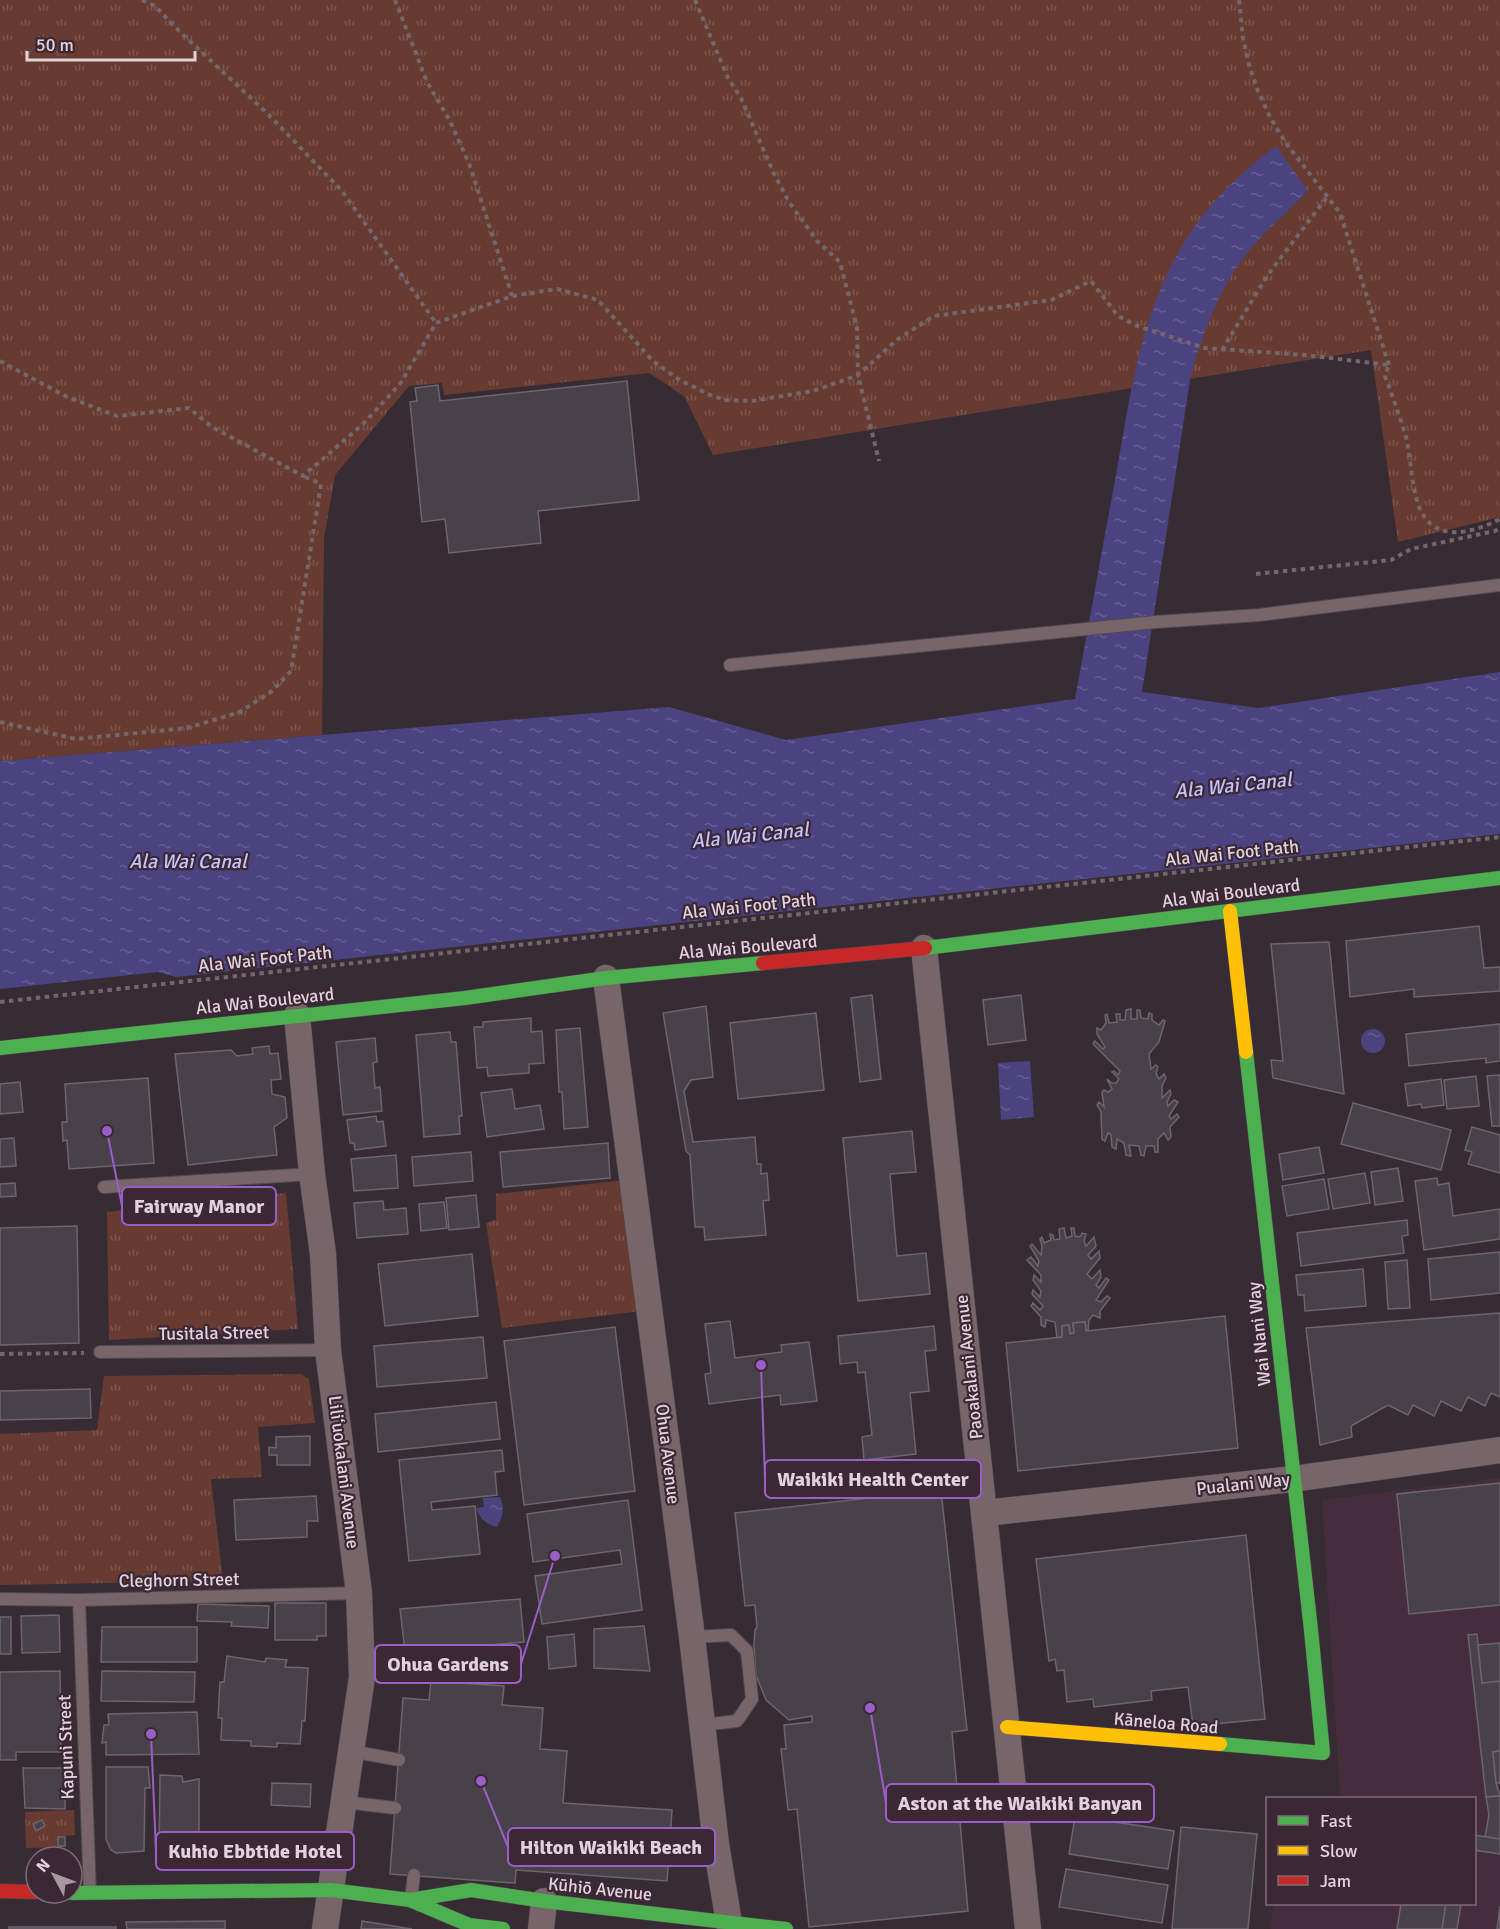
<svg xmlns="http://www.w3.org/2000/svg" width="1500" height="1929" font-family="Signika,sans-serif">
	<defs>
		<pattern id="grass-tufts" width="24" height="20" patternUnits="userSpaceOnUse" patternTransform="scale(1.5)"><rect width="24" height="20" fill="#673b31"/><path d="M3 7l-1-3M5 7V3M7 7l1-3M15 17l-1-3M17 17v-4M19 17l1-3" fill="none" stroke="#7c564e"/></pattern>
		<pattern id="water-ripples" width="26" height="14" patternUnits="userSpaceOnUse" patternTransform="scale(1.5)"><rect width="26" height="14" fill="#4a437f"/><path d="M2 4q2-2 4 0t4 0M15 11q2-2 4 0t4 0" fill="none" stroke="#645d91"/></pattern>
	</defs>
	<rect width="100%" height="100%" fill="#372c34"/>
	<polygon fill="#452d3d" points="1500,1478 1500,1929 1271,1929 1273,1904 1474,1904 1474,1798 1327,1798 1340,1796 1322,1500"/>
	<g fill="url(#grass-tufts)">
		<polygon points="0,0 1500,0 1500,517 1398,542 1371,350 713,455 684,396 649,373 444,395 442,383 409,386 335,475 324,538 322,735 0,761"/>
		<polygon points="626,1180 641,1311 502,1328 486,1223 496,1220 496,1194"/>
		<polygon points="286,1193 298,1329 109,1340 107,1212"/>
		<polygon points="301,1374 309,1379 315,1423 258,1427 262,1477 211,1479 223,1581 0,1585 0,1434 97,1430 104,1376"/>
		<polygon points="74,1810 75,1835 64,1836 64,1847 26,1848 25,1812"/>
	</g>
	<g fill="url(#water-ripples)">
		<path d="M1276,146L1308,191C1290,209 1270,227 1253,246C1221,283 1205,328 1191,374L1142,692L1258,708L1500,672V834L176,977L158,972L0,989V761L669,707L786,740L1075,699C1089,624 1102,549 1116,475C1130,397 1140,317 1181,248C1206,205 1237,176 1276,146Z"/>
		<circle cx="1373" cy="1041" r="12"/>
		<polygon points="1030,1061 1034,1117 1001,1120 998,1063"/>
		<path d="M500,1497C505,1508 503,1516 497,1527C485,1524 481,1519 476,1508L484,1507L483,1498Z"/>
	</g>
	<g fill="#494149" stroke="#6c656d" stroke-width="1.5">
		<polygon points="627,381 639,500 538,511 541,543 449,553 445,519 422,522 410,402 417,401 415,388 438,385 440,401"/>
		<polygon points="1479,926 1484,968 1500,967 1500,991 1414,997 1414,989 1350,997 1346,941"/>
		<polygon points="1329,942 1344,1094 1273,1078 1271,1060 1283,1061 1271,944"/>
		<polygon points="872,995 881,1079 860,1082 851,998"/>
		<polygon points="1021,995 1026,1040 988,1045 983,1000"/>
		<polygon points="706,1006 713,1077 691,1080 684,1091 693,1142 755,1137 757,1164 761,1164 761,1174 767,1173 769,1200 763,1201 766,1235 705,1240 704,1227 695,1227 690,1155 686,1151 663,1013"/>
		<polygon points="1131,1009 1131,1019 1137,1019 1137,1010 1140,1010 1141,1018 1148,1019 1149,1013 1152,1014 1152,1020 1159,1025 1163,1020 1165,1021 1159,1042 1149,1054 1151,1069 1156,1065 1158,1067 1156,1074 1159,1079 1164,1074 1166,1078 1162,1086 1162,1098 1170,1090 1171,1094 1167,1102 1168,1106 1174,1100 1178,1102 1169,1116 1171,1119 1177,1114 1179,1117 1170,1127 1171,1137 1168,1140 1164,1133 1158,1139 1158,1152 1155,1152 1154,1146 1146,1146 1144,1156 1141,1155 1139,1146 1129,1145 1131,1156 1126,1155 1124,1143 1117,1139 1116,1149 1112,1147 1111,1135 1108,1133 1105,1141 1102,1139 1101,1112 1097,1105 1099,1102 1104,1107 1102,1092 1104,1090 1108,1092 1112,1089 1107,1079 1112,1083 1116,1083 1119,1079 1112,1072 1114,1071 1118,1075 1120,1071 1093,1044 1095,1041 1103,1049 1105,1047 1097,1034 1097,1028 1101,1030 1106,1023 1105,1015 1107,1014 1109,1023 1117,1022 1116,1014 1120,1014 1120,1020 1125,1020 1126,1010"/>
		<polygon points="816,1013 824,1090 738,1099 730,1023"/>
		<polygon points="531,1018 531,1032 542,1031 544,1063 529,1064 529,1073 488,1076 487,1067 477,1068 474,1027 483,1027 483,1022"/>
		<polygon points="1500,1024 1500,1061 1486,1063 1486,1058 1409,1066 1406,1034"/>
		<polygon points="580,1028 588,1127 564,1129 562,1092 559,1092 556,1030"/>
		<polygon points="450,1032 451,1042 456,1042 462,1116 459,1116 460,1134 424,1137 416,1035"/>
		<polygon points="375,1038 377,1062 373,1063 375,1088 380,1087 382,1111 343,1115 336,1042"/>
		<polygon points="269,1046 270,1054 278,1053 281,1079 271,1080 272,1094 285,1097 287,1118 274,1127 277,1155 188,1165 175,1054 231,1050 237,1056 253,1054 252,1048"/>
		<polygon points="1500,1075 1500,1126 1492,1126 1487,1076"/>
		<polygon points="1476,1076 1479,1106 1447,1109 1444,1080"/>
		<polygon points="148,1078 154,1163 69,1169 67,1140 63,1141 62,1122 67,1122 65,1084"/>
		<polygon points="1441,1079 1444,1105 1422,1108 1421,1104 1408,1106 1405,1084"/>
		<polygon points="20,1082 23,1112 0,1114 0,1084"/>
		<polygon points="512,1089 515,1109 540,1105 544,1129 487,1137 481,1093"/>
		<polygon points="1353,1103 1451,1130 1441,1170 1341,1144"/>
		<polygon points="376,1116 377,1122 383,1121 386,1146 355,1150 354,1143 350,1143 347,1120"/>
		<polygon points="1472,1127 1500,1135 1500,1173 1468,1164 1472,1152 1465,1150"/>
		<polygon points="912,1131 916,1172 890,1174 897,1256 926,1253 930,1294 858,1301 843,1138"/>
		<polygon points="14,1138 16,1166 0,1167 0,1139"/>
		<polygon points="608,1143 610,1178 503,1187 500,1152"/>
		<polygon points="1319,1147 1324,1173 1283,1180 1279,1154"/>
		<polygon points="471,1152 473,1181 414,1186 412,1157"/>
		<polygon points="396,1155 398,1188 354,1191 351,1159"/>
		<polygon points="1398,1168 1403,1201 1375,1205 1371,1172"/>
		<polygon points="1365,1173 1370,1203 1333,1209 1328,1179"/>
		<polygon points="1437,1178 1438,1185 1449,1183 1453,1216 1500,1209 1500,1239 1424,1250 1415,1181"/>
		<polygon points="1324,1179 1329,1209 1287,1216 1282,1186"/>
		<polygon points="15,1183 16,1196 0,1197 0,1184"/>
		<polygon points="476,1195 479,1227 449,1230 446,1198"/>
		<polygon points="383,1201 384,1210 406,1208 408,1234 357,1238 354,1203"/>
		<polygon points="444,1202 447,1228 421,1231 419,1204"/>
		<polygon points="1407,1220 1408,1235 1402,1236 1404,1253 1301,1266 1297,1233"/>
		<polygon points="77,1226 79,1343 0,1345 0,1228"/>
		<polygon points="1064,1228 1066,1238 1072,1236 1071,1228 1074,1228 1075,1236 1080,1237 1082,1233 1086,1234 1084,1241 1086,1246 1094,1237 1096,1246 1088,1255 1091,1259 1099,1251 1100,1258 1087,1274 1092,1279 1100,1270 1101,1277 1096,1285 1099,1288 1106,1278 1109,1280 1096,1300 1101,1302 1107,1296 1110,1298 1100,1311 1100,1318 1093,1315 1089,1320 1088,1330 1086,1331 1085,1322 1073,1323 1074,1333 1070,1334 1069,1325 1062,1326 1062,1337 1057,1338 1055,1322 1046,1320 1045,1327 1041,1325 1041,1317 1031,1306 1033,1303 1040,1310 1043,1306 1032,1294 1033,1290 1040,1297 1041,1291 1033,1280 1034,1275 1041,1282 1041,1275 1027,1260 1031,1257 1038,1266 1039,1261 1030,1246 1032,1244 1041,1255 1042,1246 1040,1239 1042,1237 1044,1243 1051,1240 1050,1234 1053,1235 1054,1240 1060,1239 1059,1229"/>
		<polygon points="1500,1252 1500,1293 1431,1300 1428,1259"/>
		<polygon points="472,1254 478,1316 385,1326 378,1264"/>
		<polygon points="1407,1260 1410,1308 1388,1309 1385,1262"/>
		<polygon points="1363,1269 1366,1306 1305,1311 1304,1295 1298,1295 1296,1275"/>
		<polygon points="1500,1313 1500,1397 1491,1393 1485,1406 1468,1397 1461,1411 1441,1401 1434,1416 1413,1405 1408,1415 1388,1405 1351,1426 1352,1437 1320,1445 1306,1328"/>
		<polygon points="1225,1316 1238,1448 1018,1471 1006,1343 1062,1337 1062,1326 1069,1325 1070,1334 1074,1333 1073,1323 1085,1322 1086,1331"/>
		<polygon points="730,1321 735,1358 782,1352 781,1345 809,1342 817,1401 781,1405 780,1395 709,1404 705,1374 711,1373 705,1324"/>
		<polygon points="934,1326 936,1350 925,1351 929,1391 910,1393 916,1454 864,1460 862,1437 872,1435 865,1372 858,1373 857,1362 840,1364 838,1336"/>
		<polygon points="615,1327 635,1491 524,1505 504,1341"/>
		<polygon points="483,1337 487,1378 377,1387 374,1346"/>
		<polygon points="90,1389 91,1418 0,1420 0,1391"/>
		<polygon points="496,1402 500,1439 378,1452 375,1414"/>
		<polygon points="310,1436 310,1465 277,1465 277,1455 269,1455 269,1447 276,1448 276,1437"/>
		<polygon points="502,1450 504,1471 495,1472 497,1495 431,1502 432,1510 475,1506 480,1554 409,1561 399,1460"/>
		<polygon points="1500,1483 1500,1605 1409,1614 1397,1494"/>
		<polygon points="941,1490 967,1730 952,1732 968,1911 809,1927 797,1809 788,1810 781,1749 786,1749 784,1725 812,1722 812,1716 789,1720 766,1700 756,1675 754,1645 755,1630 757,1627 755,1605 745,1606 735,1513"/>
		<polygon points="316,1496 318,1521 307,1521 307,1537 236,1540 234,1500"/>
		<polygon points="628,1500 642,1610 542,1624 535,1576 622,1564 620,1550 533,1562 527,1514"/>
		<polygon points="1246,1535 1265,1719 1193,1726 1188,1687 1151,1691 1152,1700 1094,1707 1093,1699 1067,1702 1064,1670 1057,1671 1055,1659 1049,1661 1036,1559"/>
		<polygon points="520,1599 524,1642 405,1652 400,1609"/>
		<polygon points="275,1603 326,1603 326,1636 317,1636 317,1640 275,1640"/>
		<polygon points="198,1604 269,1606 268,1628 231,1626 232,1622 197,1621"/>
		<polygon points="59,1615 60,1652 22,1653 21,1616"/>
		<rect x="0" y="1617" width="11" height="37"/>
		<polygon points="644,1626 650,1671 594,1668 594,1629"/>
		<polygon points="102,1627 197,1627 197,1662 101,1662"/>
		<polygon points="574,1634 576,1666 549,1669 547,1637"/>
		<polygon points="1477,1634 1482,1683 1500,1681 1500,1751 1493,1752 1496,1783 1500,1796 1486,1797 1468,1635"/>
		<polygon points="1500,1643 1500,1681 1482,1683 1478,1645"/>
		<polygon points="227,1656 265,1662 266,1658 287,1660 285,1667 308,1668 305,1721 302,1721 300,1744 277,1743 277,1747 251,1746 251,1741 221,1740 222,1718 218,1718 220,1682 224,1682"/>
		<polygon points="60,1671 61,1752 16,1752 16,1760 0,1760 0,1672"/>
		<polygon points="102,1671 195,1672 194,1702 101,1701"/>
		<polygon points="431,1681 504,1686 502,1705 543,1708 540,1749 567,1751 563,1803 672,1810 667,1881 516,1870 515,1883 390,1874 403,1698 429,1700"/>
		<polygon points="197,1712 199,1754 106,1755 106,1742 102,1743 104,1725 109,1725 108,1714"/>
		<polygon points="1500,1751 1500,1783 1496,1783 1493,1752"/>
		<polygon points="106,1767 148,1767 150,1788 145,1788 144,1851 116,1853 111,1850 106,1839"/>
		<polygon points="23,1768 65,1768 65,1809 25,1808"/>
		<polygon points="160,1775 182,1776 183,1782 199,1779 199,1855 159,1857"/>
		<polygon points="272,1783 311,1784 310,1807 271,1805"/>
		<polygon points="1500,1796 1500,1839 1485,1837 1489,1815 1486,1797"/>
		<polygon points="1075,1816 1174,1831 1168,1869 1069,1854"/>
		<polygon points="42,1820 45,1826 36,1831 33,1824"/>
		<polygon points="1181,1827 1257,1834 1248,1929 1172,1929"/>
		<polygon points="1474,1835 1500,1839 1500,1854 1474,1850"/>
		<rect x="58" y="1837" width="7" height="9"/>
		<polygon points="1066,1869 1168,1885 1162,1923 1059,1907"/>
		<polygon points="1401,1904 1446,1904 1442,1929 1397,1929"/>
		<polygon points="1446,1904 1461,1904 1457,1929 1442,1929"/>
		<polygon points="1500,1906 1500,1929 1497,1929"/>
		<polygon points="225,1921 225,1929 127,1929 126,1922"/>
		<polygon points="362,1921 412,1929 361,1929"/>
		<rect x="9" y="1927" width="107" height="2"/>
	</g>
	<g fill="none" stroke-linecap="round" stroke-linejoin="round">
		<defs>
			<g id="lane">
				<polyline points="730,665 1156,622 1259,615 1500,585"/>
				<polyline points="104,1187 312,1174"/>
				<polyline points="100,1352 328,1350"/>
				<polyline points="0,1599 79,1600 359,1593"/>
				<polyline points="79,1600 90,1893"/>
				<polyline points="692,1637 731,1635 747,1651 752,1699 737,1721 702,1725"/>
				<polyline points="351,1751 399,1760"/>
				<polyline points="344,1802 395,1808"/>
				<polyline points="411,1899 414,1875"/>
			</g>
			<g id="street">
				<polyline points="924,948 1028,1929"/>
				<polyline points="606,978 692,1637 716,1844 730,1929"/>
				<polyline points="297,1015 312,1174 323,1254 328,1350 359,1593 362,1677 325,1929"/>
				<polyline points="985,1513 1293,1479 1500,1450"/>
				<polyline points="541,1929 544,1901"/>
			</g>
			<g id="fast">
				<polyline points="925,948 1500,878"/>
				<polyline points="0,1048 465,998 606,978 763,963"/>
				<polyline points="1220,1744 1323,1753 1311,1630 1246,1052"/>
				<polyline points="72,1893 331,1890 410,1900 471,1890 544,1901 786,1929"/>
				<polyline points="410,1900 469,1925 503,1929"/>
			</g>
			<g id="slow">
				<polyline points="1230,911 1246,1052"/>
				<polyline points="1007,1727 1220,1744"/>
			</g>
			<g id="jam">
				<polyline points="763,963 925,948"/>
				<polyline points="0,1891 36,1892"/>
			</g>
		</defs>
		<use href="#lane" stroke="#51484e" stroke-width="14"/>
		<use href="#street" stroke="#51484e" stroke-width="27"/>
		<use href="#fast" stroke="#51484e" stroke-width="15"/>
		<use href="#slow" stroke="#51484e" stroke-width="15"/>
		<use href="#jam" stroke="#51484e" stroke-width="15"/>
		<g stroke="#74666a" stroke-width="4" stroke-dasharray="4.5 4.5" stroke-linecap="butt">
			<polyline points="142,0 155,6 179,31 267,113 342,191 436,323"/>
			<polyline points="395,0 427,82 450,121 470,166 512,296"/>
			<polyline points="695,0 728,78 741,98 774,174 789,202 817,241 840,262 857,328 858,375 879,461"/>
			<polyline points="1239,0 1243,38 1249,65 1258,91 1270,117 1285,142 1340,213 1389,365"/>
			<polyline points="1222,350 1267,276 1327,197"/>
			<path d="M0,361L67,397L117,416L189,408L212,427L303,476L363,424L400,384L436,323L512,296L557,289L598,300L653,361L678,379L710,395L725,400L752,401L813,391L858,375L898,339L934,316L1051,300L1091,281L1118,316L1137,326L1205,348L1305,355L1389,365L1385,376C1392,396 1400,416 1406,437C1411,458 1411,480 1417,501C1430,544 1469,535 1500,519"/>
			<polyline points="1256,574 1391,560 1411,549 1495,531 1500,528"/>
			<polyline points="0,722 76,739 187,728 240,712 272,691 291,671 321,484 303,476"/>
			<polyline points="0,1002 1500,837"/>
			<polyline points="0,1354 84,1353"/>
		</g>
		<use href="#lane" stroke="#78656a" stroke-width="12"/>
		<use href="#street" stroke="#78656a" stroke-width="26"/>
		<use href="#fast" stroke="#4caf50" stroke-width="14"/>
		<use href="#slow" stroke="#ffc107" stroke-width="14"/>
		<use href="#jam" stroke="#c62828" stroke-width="14"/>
	</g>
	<g text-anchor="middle" stroke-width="4.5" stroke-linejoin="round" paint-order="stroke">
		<g font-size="18" fill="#e0d3db" stroke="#3c2735">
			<text transform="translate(1232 853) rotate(-6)" y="6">Ala Wai Foot Path</text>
			<text transform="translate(1231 893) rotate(-7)" y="6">Ala Wai Boulevard</text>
			<text transform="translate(749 906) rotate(-6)" y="6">Ala Wai Foot Path</text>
			<text transform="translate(748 947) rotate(-5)" y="6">Ala Wai Boulevard</text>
			<text transform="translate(265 959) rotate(-6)" y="6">Ala Wai Foot Path</text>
			<text transform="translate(265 1001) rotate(-6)" y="6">Ala Wai Boulevard</text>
			<text transform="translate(214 1333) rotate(-1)" y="6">Tusitala Street</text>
			<text transform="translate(1259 1334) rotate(-96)" y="6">Wai Nani Way</text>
			<text transform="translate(969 1367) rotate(-96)" y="6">Paoakalani Avenue</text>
			<text transform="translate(668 1454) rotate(83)" y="6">Ohua Avenue</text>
			<text transform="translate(344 1472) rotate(83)" y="6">Liliʻuokalani Avenue</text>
			<text transform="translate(1243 1484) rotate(-6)" y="6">Pualani Way</text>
			<text transform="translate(179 1580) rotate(-1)" y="6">Cleghorn Street</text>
			<text transform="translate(1166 1723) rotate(5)" y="6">Kāneloa Road</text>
			<text transform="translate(66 1747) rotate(-92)" y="6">Kapuni Street</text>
			<text transform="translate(600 1889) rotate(6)" y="6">Kūhiō Avenue</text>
		</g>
		<g font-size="20" font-style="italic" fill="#c4c2fc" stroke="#3c2735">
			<text transform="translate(1233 785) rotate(-6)" y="7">Ala Wai Canal</text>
			<text transform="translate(750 835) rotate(-6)" y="7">Ala Wai Canal</text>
			<text x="188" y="868">Ala Wai Canal</text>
		</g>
	</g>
	<path fill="none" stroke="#995ec7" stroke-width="2" d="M107 1131L122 1206M761 1365L765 1479M555 1556L521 1664M870 1708L886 1803M481 1781L508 1847M151 1734L156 1851"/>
	<g fill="#995ec7" stroke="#3c2735" stroke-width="2">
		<circle cx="107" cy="1131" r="6"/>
		<circle cx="761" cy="1365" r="6"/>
		<circle cx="555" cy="1556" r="6"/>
		<circle cx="870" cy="1708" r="6"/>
		<circle cx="481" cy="1781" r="6"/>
		<circle cx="151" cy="1734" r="6"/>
	</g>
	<g fill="#3c2735" stroke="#995ec7" stroke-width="2">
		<rect x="122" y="1187" width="154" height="38" rx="6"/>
		<rect x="765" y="1460" width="216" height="38" rx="6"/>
		<rect x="375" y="1645" width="146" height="38" rx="6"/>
		<rect x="886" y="1784" width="268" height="38" rx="6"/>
		<rect x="508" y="1828" width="207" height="38" rx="6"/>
		<rect x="156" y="1832" width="198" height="38" rx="6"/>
	</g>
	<g font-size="20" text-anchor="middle" font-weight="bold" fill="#e0d3db">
		<text x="199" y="1213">Fairway Manor</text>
		<text x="873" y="1486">Waikiki Health Center</text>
		<text x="448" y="1671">Ohua Gardens</text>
		<text x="1020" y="1810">Aston at the Waikiki Banyan</text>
		<text x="611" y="1854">Hilton Waikiki Beach</text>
		<text x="255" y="1858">Kuhio Ebbtide Hotel</text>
	</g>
	<rect x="1266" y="1797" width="210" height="108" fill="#3c2735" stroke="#7e6c77" stroke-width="1.5"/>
	<rect x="1278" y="1816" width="30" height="9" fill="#4caf50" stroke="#7e6c77" stroke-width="1.5"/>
	<text x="1320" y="1827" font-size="18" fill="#e0d3db">Fast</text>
	<rect x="1278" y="1846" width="30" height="9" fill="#ffc107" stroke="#7e6c77" stroke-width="1.5"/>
	<text x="1320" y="1857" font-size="18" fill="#e0d3db">Slow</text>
	<rect x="1278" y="1876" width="30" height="9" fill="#c62828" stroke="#7e6c77" stroke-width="1.5"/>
	<text x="1320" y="1887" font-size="18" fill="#e0d3db">Jam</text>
	<g transform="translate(54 1875) rotate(311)"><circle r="28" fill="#3c2735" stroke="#7e6c77" stroke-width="1.5"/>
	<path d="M0-4.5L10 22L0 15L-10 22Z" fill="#a599a1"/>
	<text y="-9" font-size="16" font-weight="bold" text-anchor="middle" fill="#e0d3db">N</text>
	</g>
	<path d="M27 51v9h168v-9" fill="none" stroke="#e0d3db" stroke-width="3"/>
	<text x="36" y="51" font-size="18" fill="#e0d3db" stroke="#3c2735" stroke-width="4.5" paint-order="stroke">50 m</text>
</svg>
